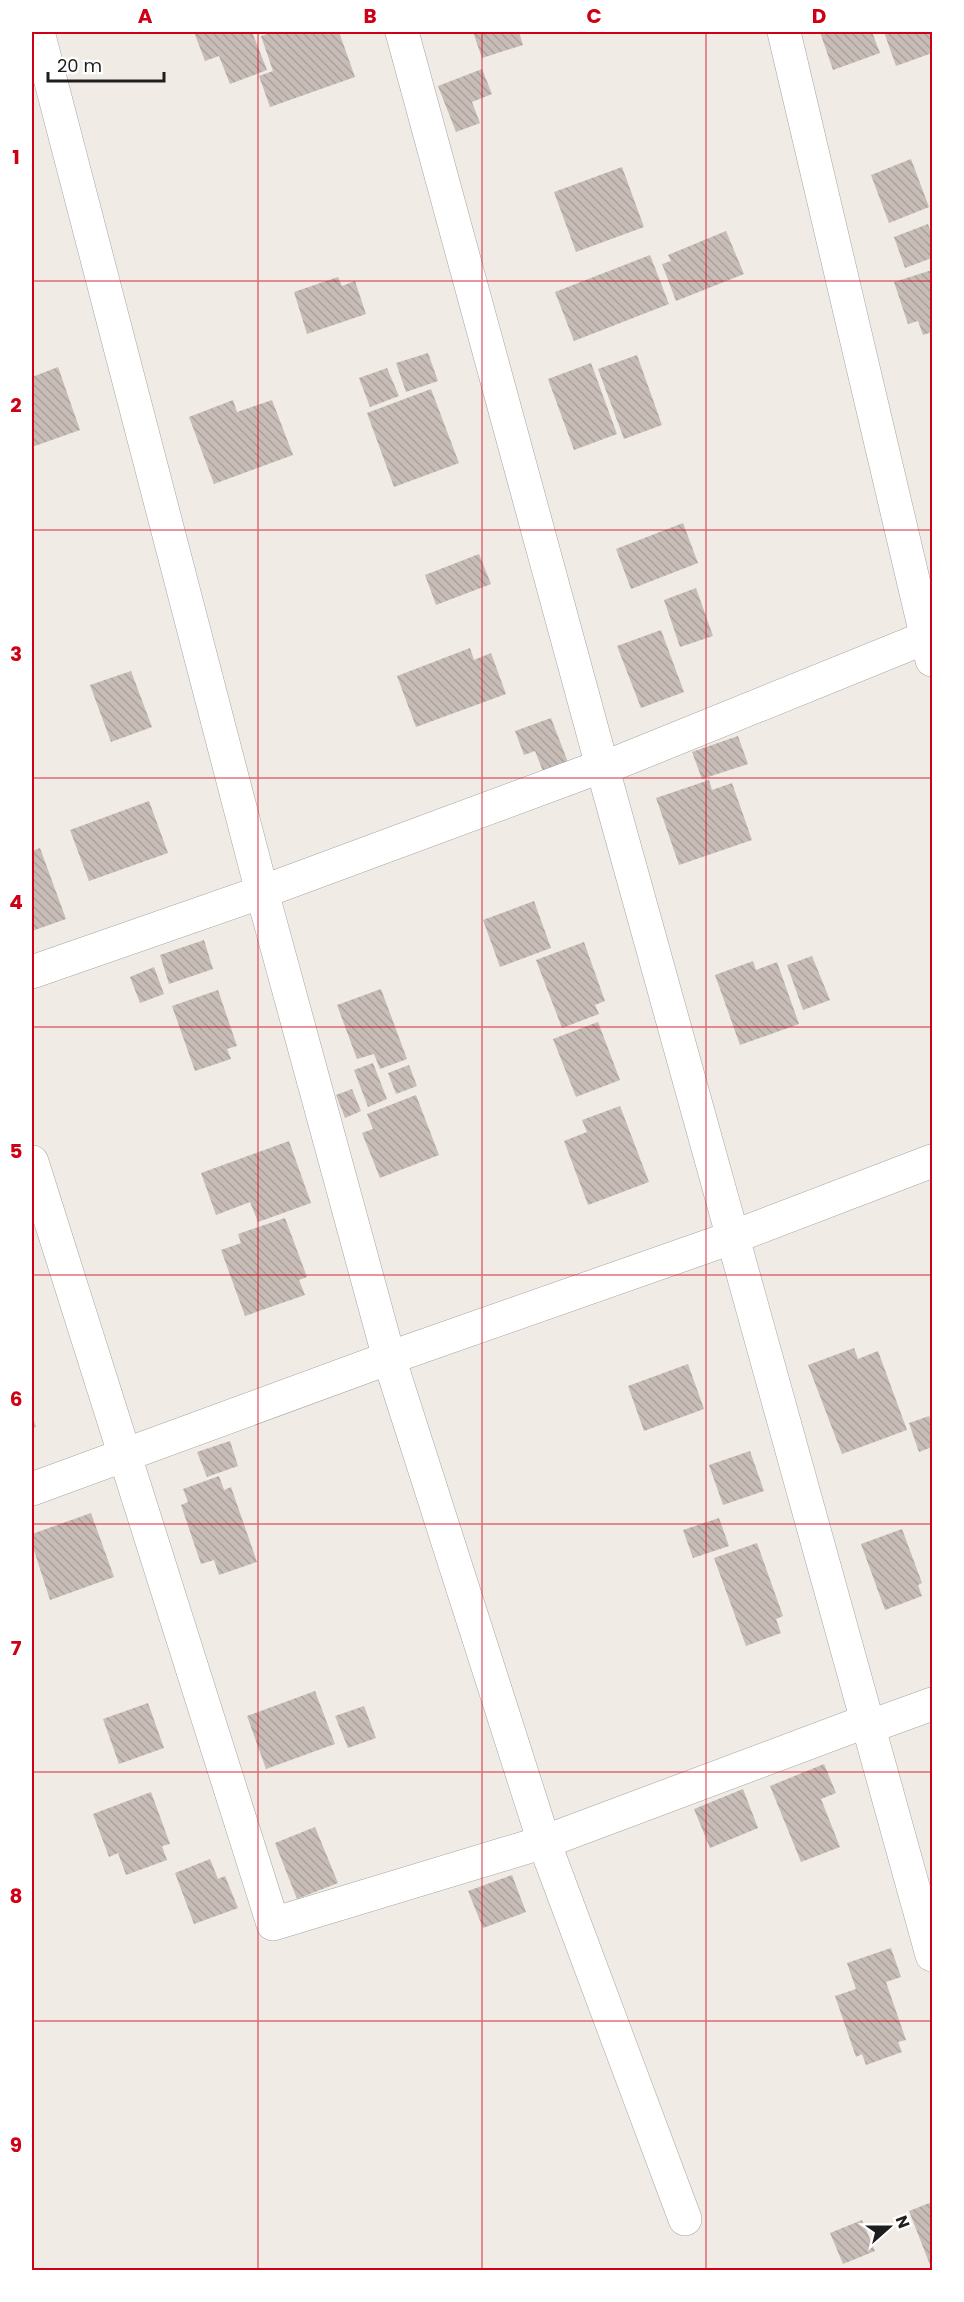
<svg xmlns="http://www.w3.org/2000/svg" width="964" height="2302" font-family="Poppins,sans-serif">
	<defs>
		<pattern id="building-back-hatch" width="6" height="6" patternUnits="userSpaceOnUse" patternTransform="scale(1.5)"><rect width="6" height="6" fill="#c8bcb7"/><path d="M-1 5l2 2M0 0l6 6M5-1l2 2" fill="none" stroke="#aba19d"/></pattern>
	</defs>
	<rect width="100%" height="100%" fill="#f0ebe4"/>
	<g fill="url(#building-back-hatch)">
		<polygon points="194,32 252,32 267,70 230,84 219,56 205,61"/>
		<polygon points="273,32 339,32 355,77 270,107 259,76 273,71 261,36"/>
		<polygon points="473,32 519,32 523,45 482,58"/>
		<polygon points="820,32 872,32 880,53 833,70"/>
		<polygon points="884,32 932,32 932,53 896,66"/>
		<polygon points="482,69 492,94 472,102 480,123 456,132 438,86"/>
		<polygon points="911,159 929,207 889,223 871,175"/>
		<polygon points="622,167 644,227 576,252 554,192"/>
		<polygon points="928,224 932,236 932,258 905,268 894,237"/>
		<polygon points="726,231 744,274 676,301 662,264 671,261 668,255"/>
		<polygon points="650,255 669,304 574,341 555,292"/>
		<polygon points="932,270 932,332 923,335 918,321 908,324 894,282"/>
		<polygon points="338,277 342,286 355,281 366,314 307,334 294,292"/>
		<polygon points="428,353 438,381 406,392 396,363"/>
		<polygon points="637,355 662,425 624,439 598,369"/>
		<polygon points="591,363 617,434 574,450 548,379"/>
		<polygon points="58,367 80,430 32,447 32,377"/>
		<polygon points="387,368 399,396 370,407 359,378"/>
		<polygon points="431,389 459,463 394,487 367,413"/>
		<polygon points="233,400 237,412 272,400 293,455 214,484 189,417"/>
		<polygon points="683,523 698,563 631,589 616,549"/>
		<polygon points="479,554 491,584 436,605 425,575"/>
		<polygon points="696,588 713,636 680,647 664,600"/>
		<polygon points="661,630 684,692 641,708 617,646"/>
		<polygon points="470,648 474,660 491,653 506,694 416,727 397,676"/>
		<polygon points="131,671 152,727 111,742 90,685"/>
		<polygon points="551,718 569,765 544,774 535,751 524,755 515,731"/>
		<polygon points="738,736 748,764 702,779 692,752"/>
		<polygon points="709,780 712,790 732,783 752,840 679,865 656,798"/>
		<polygon points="149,801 168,853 89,881 70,830"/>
		<polygon points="40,848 66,919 32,931 32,851"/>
		<polygon points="534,901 551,948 500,967 483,920"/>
		<polygon points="204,940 213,969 169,984 160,955"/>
		<polygon points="584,942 605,1001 595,1005 599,1014 562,1028 536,960"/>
		<polygon points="812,956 830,1000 803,1010 787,965"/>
		<polygon points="753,961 756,970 777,962 799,1024 740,1045 715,975"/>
		<polygon points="154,967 164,994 140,1003 130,977"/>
		<polygon points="381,989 407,1059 380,1069 374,1054 357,1059 337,1005"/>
		<polygon points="218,990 237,1046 227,1049 231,1059 195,1071 172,1006"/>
		<polygon points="598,1022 620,1080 576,1097 553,1039"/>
		<polygon points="373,1063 387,1099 368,1107 354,1070"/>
		<polygon points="409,1065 417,1086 396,1094 388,1073"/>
		<polygon points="352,1089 361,1111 345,1118 336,1095"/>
		<polygon points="416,1095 439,1155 380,1178 362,1133 373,1129 367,1114"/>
		<polygon points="620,1106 649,1182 588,1205 564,1141 587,1132 582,1120"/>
		<polygon points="289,1141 311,1203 258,1222 250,1202 216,1215 201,1173"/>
		<polygon points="285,1218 307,1277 299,1280 305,1295 245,1316 221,1250 241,1243 238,1234"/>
		<polygon points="854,1348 858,1359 878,1351 907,1430 842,1454 808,1365"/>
		<polygon points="688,1364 704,1409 644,1431 628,1386"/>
		<polygon points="32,1415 36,1427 32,1428"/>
		<polygon points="929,1416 932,1425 932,1447 919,1452 909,1423"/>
		<polygon points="230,1441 238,1466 207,1477 197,1452"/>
		<polygon points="750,1451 764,1491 723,1505 709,1465"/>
		<polygon points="219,1476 224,1490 231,1487 257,1562 219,1575 214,1560 201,1564 181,1505 188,1502 183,1489"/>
		<polygon points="91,1513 114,1577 50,1600 32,1544 32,1534"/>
		<polygon points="719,1518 729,1546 693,1558 683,1530"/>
		<polygon points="902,1529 922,1583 918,1585 922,1596 885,1610 861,1544"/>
		<polygon points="757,1543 783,1616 776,1619 781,1633 746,1646 714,1558"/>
		<polygon points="315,1691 335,1744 266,1769 247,1716"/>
		<polygon points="148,1703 164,1748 119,1764 103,1719"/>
		<polygon points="364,1706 376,1738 348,1748 335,1716"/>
		<polygon points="824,1764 836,1793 821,1799 840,1847 801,1862 770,1786"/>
		<polygon points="743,1789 758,1828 710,1848 694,1809"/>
		<polygon points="151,1792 170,1844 162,1846 167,1860 126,1875 118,1853 109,1857 93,1814"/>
		<polygon points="315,1827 338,1883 297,1899 275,1843"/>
		<polygon points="210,1859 218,1879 225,1876 238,1908 194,1924 175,1873"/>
		<polygon points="512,1875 526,1912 483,1928 468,1891"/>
		<polygon points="891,1948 901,1977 886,1982 906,2040 898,2042 902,2052 866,2065 862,2054 856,2057 835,1996 856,1989 847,1963"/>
		<polygon points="932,2202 932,2270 909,2211"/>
		<polygon points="862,2220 875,2251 843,2264 830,2233"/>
	</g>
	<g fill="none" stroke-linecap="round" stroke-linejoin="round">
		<defs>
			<g id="street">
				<polyline points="38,32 262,892 389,1358 544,1842 685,2219"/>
				<polyline points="402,32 602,766 932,1955"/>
				<polyline points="784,32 932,660"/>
				<polyline points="32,972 262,892 602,766 606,767 932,635"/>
				<polyline points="32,1162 273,1924 544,1842 867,1721 874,1725 932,1704"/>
				<polyline points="32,1489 389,1358 728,1239 932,1161"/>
			</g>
		</defs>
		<use href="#street" stroke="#a5a5a5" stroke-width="34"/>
		<use href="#street" stroke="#fff" stroke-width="33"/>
	</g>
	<path fill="none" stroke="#cd0015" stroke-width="1.5" stroke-opacity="0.55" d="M258,32V2270M482,32V2270M706,32V2270M32,281H932M32,530H932M32,778H932M32,1027H932M32,1275H932M32,1524H932M32,1772H932M32,2021H932"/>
	<rect width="964" height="2302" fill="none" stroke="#ffffff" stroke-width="66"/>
	<g transform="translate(889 2227) rotate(69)" stroke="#ffffff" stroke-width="4.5" paint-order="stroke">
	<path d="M0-4.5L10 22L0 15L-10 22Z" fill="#1e1e1e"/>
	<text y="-9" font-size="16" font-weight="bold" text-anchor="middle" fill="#1e1e1e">N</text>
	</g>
	<path d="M48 72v9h116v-9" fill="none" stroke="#1e1e1e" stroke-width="3"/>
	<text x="57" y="72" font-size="18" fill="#1e1e1e" stroke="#ffffff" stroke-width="4.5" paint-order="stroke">20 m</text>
	<rect x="33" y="33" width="898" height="2236" fill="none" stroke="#cd0015" stroke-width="2"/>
	<g font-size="20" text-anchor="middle" font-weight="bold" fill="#cd0015">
		<text x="145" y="23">A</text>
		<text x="370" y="23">B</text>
		<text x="594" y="23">C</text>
		<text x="819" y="23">D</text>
		<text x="16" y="164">1</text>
		<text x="16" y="412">2</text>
		<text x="16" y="661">3</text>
		<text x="16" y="909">4</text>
		<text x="16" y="1158">5</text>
		<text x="16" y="1406">6</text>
		<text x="16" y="1655">7</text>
		<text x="16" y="1903">8</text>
		<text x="16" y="2152">9</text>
	</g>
</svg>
